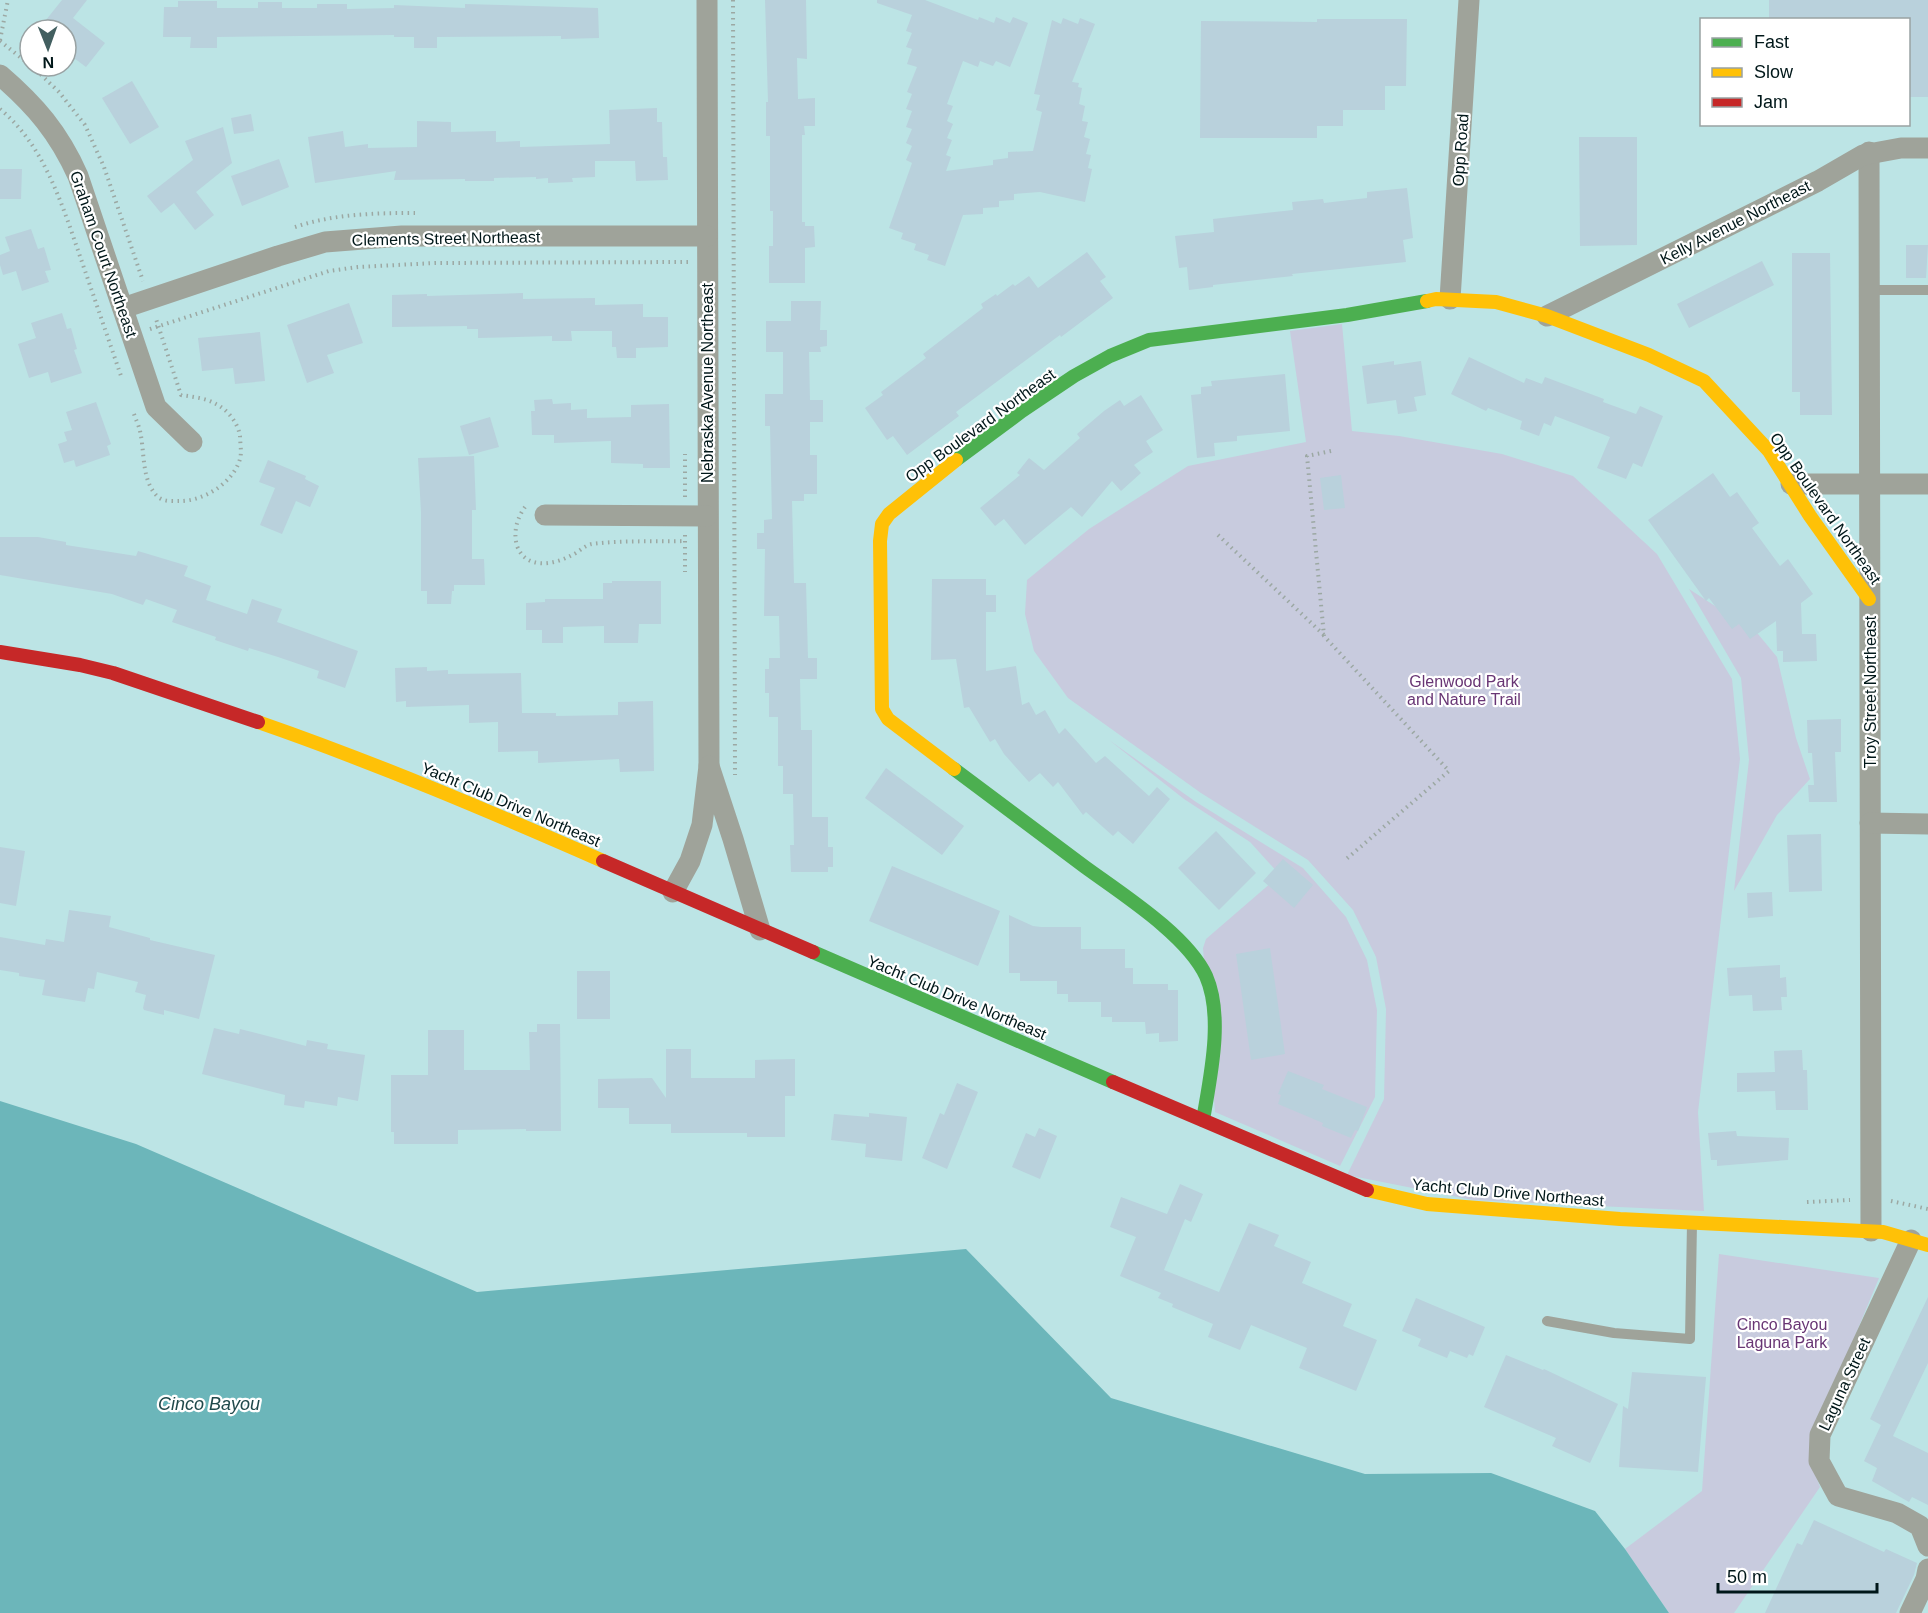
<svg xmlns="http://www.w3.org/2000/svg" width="1928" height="1613" font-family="Helvetica,sans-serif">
	<rect width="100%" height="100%" fill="#bce4e5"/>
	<g fill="#c8cbde">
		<polygon points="1342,324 1352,431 1399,436 1502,454 1573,476 1657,554 1732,679 1740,759 1698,1112 1704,1211 1473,1200 1347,1175 1384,1099 1386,1009 1376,957 1353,910 1308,860 1201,793 1068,698 1034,651 1025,614 1027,580 1089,529 1188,466 1306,442 1290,331"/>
		<polygon points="1689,589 1758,634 1777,657 1796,738 1810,779 1777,815 1734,891 1749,760 1741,678"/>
		<polygon points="1109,740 1196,802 1303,868 1346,917 1367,960 1377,1010 1375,1097 1340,1166 1215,1112 1203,948 1206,939 1280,875 1250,842 1184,799"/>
		<polygon points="1719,1254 1879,1278 1830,1396 1814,1471 1820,1487 1734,1613 1669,1613 1625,1549 1702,1491"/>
	</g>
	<polygon fill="#6cb6ba" points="0,1101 136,1144 477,1292 966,1249 1111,1398 1365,1474 1491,1473 1595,1511 1625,1549 1669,1613 0,1613"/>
	<g fill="#b9d1dc">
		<polygon points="62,0 87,0 73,18 105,43 86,67 66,52 66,30 38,30"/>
		<polygon points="765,0 806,0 807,59 797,58 798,99 815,98 815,126 804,126 805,135 802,135 802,222 805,222 805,226 814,226 815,247 805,248 805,283 769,283 769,246 773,246 773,211 770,211 770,136 766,136 766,102 768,102"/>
		<polygon points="877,0 925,0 978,20 979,17 994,23 996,17 1010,23 1013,17 1028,23 1010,67 996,61 993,66 980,61 978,67 963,61 947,104 953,106 947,121 953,124 947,138 952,140 946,155 951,157 946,171 993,165 993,160 1008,158 1008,152 1033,151 1042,112 1036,110 1040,95 1034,94 1052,20 1061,24 1063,18 1078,24 1080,18 1095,24 1072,82 1079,83 1078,87 1082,88 1079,104 1085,106 1082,121 1088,122 1084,137 1090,139 1086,154 1091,155 1088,168 1092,169 1085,202 1040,192 1014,194 1014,200 999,201 999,207 983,208 983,214 963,215 945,266 927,260 929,255 914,250 916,244 901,239 903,233 889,228 912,163 906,160 912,146 906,143 912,129 906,127 912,111 906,109 912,94 907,92 917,67 907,64 912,49 906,47 912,33 906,31 912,15 877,3"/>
		<polygon points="1769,0 1928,0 1928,97 1908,97 1908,20 1769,20"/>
		<polygon points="178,1 217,1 217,8 258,8 258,2 282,2 282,8 317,8 317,4 347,4 347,9 394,8 394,5 465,8 465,4 598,8 599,38 561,39 561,36 437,37 437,48 414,48 414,37 394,37 394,35 217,37 217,48 190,48 191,37 163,37 164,7 178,7"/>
		<polygon points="1317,19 1407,19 1406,86 1385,86 1385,110 1343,110 1343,126 1317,126 1317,138 1200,138 1201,21 1317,22"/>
		<polygon points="132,81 159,127 130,144 102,98"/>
		<polygon points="657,108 657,122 662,122 663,157 667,157 668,180 636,181 635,161 595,161 595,177 572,178 573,182 548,183 548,178 536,179 536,177 494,178 494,181 465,181 465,179 394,180 396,171 315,183 308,137 343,131 345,147 368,144 368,148 417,147 417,121 451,122 451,132 496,131 496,142 520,141 520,147 610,144 609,110"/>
		<polygon points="251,114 254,131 234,134 231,118"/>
		<polygon points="223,127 232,163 196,192 214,215 195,230 174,203 161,213 147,196 193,160 185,141"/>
		<polygon points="1579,137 1637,137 1637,245 1580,246"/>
		<polygon points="279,159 289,187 242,206 231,176"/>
		<polygon points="0,169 22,169 21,199 0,199"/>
		<polygon points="1407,188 1413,238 1403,240 1406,262 1292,274 1293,276 1213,285 1213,287 1189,290 1187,267 1179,268 1175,236 1214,232 1213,219 1293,210 1292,202 1323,199 1324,203 1367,198 1367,192"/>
		<polygon points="31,229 38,249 44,247 51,270 45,271 49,282 22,291 16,271 3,275 0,265 0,255 10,251 5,237"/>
		<polygon points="1906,245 1928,245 1926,278 1906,278"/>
		<polygon points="1087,252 1106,277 1100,281 1113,298 1061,337 1060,335 956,412 959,416 907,455 893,436 887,440 865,408 883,395 881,392 926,358 923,354 983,308 981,304 996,294 997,296 1013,284 1015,286 1029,276 1038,288"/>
		<polygon points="1792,253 1830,253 1832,415 1800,415 1800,392 1792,392"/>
		<polygon points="1762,261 1774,285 1689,328 1677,304"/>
		<polygon points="523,293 523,299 595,298 595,305 643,304 643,317 668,317 668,347 636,348 636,358 617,358 616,347 612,347 612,331 571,331 572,341 552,341 552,336 478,338 478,329 467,329 467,326 392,327 392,295 427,294 427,296"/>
		<polygon points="791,301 821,301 820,330 827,330 827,346 820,347 821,352 809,352 810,400 823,400 823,422 810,422 810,455 817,455 817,494 804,494 804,501 792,501 794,583 806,583 808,658 817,658 817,679 800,679 801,730 812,730 812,817 828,817 828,847 833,847 833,867 828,867 828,872 791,872 790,845 794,845 793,794 783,794 783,766 778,766 778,717 769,717 769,693 765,693 765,669 769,669 769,658 780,658 779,616 764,616 765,549 757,549 757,533 764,533 764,520 772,519 770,426 765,426 765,394 783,394 783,352 766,352 766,321 791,321"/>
		<polygon points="349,303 363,343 327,355 334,373 307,383 287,325"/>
		<polygon points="62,313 67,329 71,328 77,349 74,350 82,373 51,383 48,372 29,378 18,344 36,338 31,323"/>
		<polygon points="260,332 265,381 235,384 233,368 202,371 198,338"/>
		<polygon points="1469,357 1524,383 1526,378 1542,384 1545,377 1604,399 1603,402 1636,414 1640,406 1663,416 1642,467 1633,463 1626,479 1597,468 1610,437 1555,416 1551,426 1544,423 1539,436 1520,429 1522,421 1488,408 1486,411 1451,394"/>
		<polygon points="1394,361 1394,365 1421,361 1426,395 1414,397 1417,411 1398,414 1396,400 1367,404 1362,366"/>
		<polygon points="1285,374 1290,431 1237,436 1237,441 1214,443 1215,456 1197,458 1191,395 1201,394 1201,387 1212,386 1211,381"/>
		<polygon points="1141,395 1163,430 1146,441 1153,452 1134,465 1141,473 1121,491 1112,481 1082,517 1071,507 1025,545 1004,519 995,526 980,508 1020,475 1017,473 1029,458 1044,470 1080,438 1077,434 1104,411 1120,400 1124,406"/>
		<polygon points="552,399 553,404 571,403 571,410 587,409 587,418 631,417 631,405 669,404 670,468 643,468 643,464 611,463 611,441 554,443 554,435 532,435 531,411 535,411 534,400"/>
		<polygon points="96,402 111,444 107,446 110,455 76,467 74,460 64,463 58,444 67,441 64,432 72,430 66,412"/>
		<polygon points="490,417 499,447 469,455 460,426"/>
		<polygon points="474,456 476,510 472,510 472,559 484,559 485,585 454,585 454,591 452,591 451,604 427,604 427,591 421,591 421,512 418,458"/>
		<polygon points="268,460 306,476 305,479 319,486 310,507 296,501 282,534 260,525 275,488 259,482"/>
		<polygon points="1713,473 1730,497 1737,492 1759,523 1752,528 1780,566 1788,559 1813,594 1801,603 1802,634 1816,634 1817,661 1783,662 1783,651 1777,651 1776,621 1750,639 1739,624 1732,629 1709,598 1706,601 1648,520"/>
		<polygon points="1341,475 1345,508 1324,510 1320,478"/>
		<polygon points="0,537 38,537 66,542 66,545 136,556 138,551 188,566 184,576 211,586 206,600 247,614 252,599 282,609 277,622 358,651 345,688 317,678 319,671 278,657 249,648 248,651 215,640 216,637 172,622 177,610 146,599 143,605 112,594 0,575"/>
		<polygon points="932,579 986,579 986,595 996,595 996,612 986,612 986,671 1016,666 1022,705 1029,702 1036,715 1045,710 1059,734 1065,728 1096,763 1105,756 1149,796 1157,787 1170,799 1133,844 1118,831 1113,836 1086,812 1083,815 1058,782 1053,787 1040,773 1029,782 1004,754 995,739 990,742 969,707 964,708 956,659 931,660"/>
		<polygon points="612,581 661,581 661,624 639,624 638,643 604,643 604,626 563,627 563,643 542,643 542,630 526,630 526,603 545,602 545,599 603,599 603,583 612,583"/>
		<polygon points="427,667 427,671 448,670 448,674 521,673 522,713 556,713 556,716 618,715 618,702 653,701 654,771 620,772 619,759 538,763 538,751 498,752 498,722 469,723 469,705 406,707 406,701 396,702 395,668"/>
		<polygon points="1841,719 1841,752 1835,752 1837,802 1809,802 1808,785 1814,785 1812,753 1808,753 1807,720"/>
		<polygon points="886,768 964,826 942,855 865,798"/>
		<polygon points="1216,831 1256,873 1219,910 1178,868"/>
		<polygon points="1821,834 1822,891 1789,892 1787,835"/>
		<polygon points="0,847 25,851 16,906 0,903"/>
		<polygon points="1283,859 1313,885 1294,908 1263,881"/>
		<polygon points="892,866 1000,911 978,966 869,921"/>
		<polygon points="1772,892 1773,916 1748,918 1747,893"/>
		<polygon points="69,910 111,916 109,927 150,938 150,940 215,955 199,1019 164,1010 164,1015 144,1010 143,1008 146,995 135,992 138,982 97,972 94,989 88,988 85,1002 42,995 45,980 19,976 19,973 0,970 0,937 45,945 46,939 64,942"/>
		<polygon points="1009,915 1033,926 1041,927 1081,927 1081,949 1125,949 1125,968 1133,968 1133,984 1168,984 1168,990 1178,990 1178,1041 1159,1042 1159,1033 1146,1034 1145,1022 1112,1022 1112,1017 1101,1017 1101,1002 1068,1002 1068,994 1057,994 1057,981 1020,981 1020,973 1009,973"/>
		<polygon points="1270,948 1285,1054 1251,1060 1236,954"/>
		<polygon points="1780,965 1780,978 1786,977 1787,997 1781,997 1782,1010 1753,1011 1752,995 1729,996 1727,968"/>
		<rect x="577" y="971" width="33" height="48"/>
		<polygon points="537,1024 560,1024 561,1131 526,1131 526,1129 458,1130 458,1144 394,1144 394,1132 391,1132 391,1075 428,1075 428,1030 464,1030 464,1070 530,1070 529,1032 537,1032"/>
		<polygon points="214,1028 239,1034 240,1029 306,1046 307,1040 328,1044 327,1049 365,1055 358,1101 338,1097 337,1106 305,1101 304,1108 284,1105 285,1095 202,1074"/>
		<polygon points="666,1049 691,1049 691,1078 755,1078 755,1060 795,1059 795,1096 785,1096 785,1137 747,1137 747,1133 671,1133 671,1124 629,1124 629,1108 598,1108 598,1079 652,1078 666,1098"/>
		<polygon points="1802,1050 1803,1070 1807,1070 1808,1110 1776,1110 1775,1091 1737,1092 1737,1073 1775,1072 1774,1051"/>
		<polygon points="1288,1071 1324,1085 1322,1089 1367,1107 1358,1131 1355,1130 1351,1138 1322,1126 1323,1123 1278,1104 1281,1095 1278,1094"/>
		<polygon points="957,1083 978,1092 947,1169 922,1158 940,1113 944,1115"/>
		<polygon points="869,1113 907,1117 902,1161 865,1157 866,1144 831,1140 834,1114 869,1117"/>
		<polygon points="1039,1128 1057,1136 1040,1179 1012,1167 1026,1133 1035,1137"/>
		<polygon points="1736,1131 1737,1136 1789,1138 1788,1160 1717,1166 1717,1160 1711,1160 1708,1133"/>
		<polygon points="1180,1184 1203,1194 1191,1222 1185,1219 1164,1270 1219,1292 1249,1223 1279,1235 1274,1246 1311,1262 1302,1283 1352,1304 1343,1326 1377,1340 1356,1391 1299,1368 1307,1348 1251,1325 1240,1350 1208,1337 1213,1324 1172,1307 1173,1304 1158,1298 1161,1293 1120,1276 1136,1237 1110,1227 1121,1197 1167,1214"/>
		<polygon points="1928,1297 1928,1363 1893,1436 1928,1453 1928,1505 1912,1497 1909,1502 1872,1481 1877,1468 1864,1461 1881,1425 1870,1419"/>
		<polygon points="1416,1298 1485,1327 1473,1356 1469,1354 1467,1358 1450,1351 1447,1358 1418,1346 1421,1339 1402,1331"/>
		<polygon points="1506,1355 1543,1370 1544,1369 1618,1404 1590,1463 1552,1446 1556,1438 1484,1407"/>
		<polygon points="1632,1372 1706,1377 1698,1472 1619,1467 1623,1406 1628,1409"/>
		<polygon points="1814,1520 1884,1552 1886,1549 1917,1563 1914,1575 1896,1613 1765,1613 1797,1543 1802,1545"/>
	</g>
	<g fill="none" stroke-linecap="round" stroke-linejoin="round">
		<g stroke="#9ca8a3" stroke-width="4" stroke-dasharray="1.5 4.5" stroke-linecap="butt">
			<polyline points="733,0 735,775"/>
			<polyline points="0,40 8,0"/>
			<polyline points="0,41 30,65"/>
			<polyline points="32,66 59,92 85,125 104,167 143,281"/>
			<path d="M0,109C46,147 63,208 82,262C95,300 108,338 121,376"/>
			<path d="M295,227C334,214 374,213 415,213"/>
			<polyline points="150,329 329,271 358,267 435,263 688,262"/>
			<path d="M134,414C136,420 139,426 140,431C145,452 141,481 158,497C164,502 173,501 180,501C204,501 233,483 240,459C242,452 240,443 240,436C238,423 228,410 216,404C206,398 193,397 181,395L156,319"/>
			<polyline points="1331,451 1307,456 1324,636 1449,771 1344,861"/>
			<polyline points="685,497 685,454"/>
			<path d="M525,507C517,518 513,532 517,546C526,570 554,565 572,555C579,552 585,545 592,544C622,540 654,542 685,541"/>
			<polyline points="685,535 685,572"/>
			<polyline points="1218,535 1324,635"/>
			<polyline points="1891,1201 1928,1209"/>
			<polyline points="1807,1202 1850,1200"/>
		</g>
		<g stroke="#9fa39a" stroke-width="10">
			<polyline points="1869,290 1928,290"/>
			<polyline points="1547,1321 1614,1333 1690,1339 1692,1223"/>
		</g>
		<g stroke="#9fa39a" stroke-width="21">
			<polyline points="707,0 709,766"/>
			<path d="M0,75C35,105 59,133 78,176L156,407L192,442"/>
			<polyline points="1869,152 1871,1231"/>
			<polyline points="1450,299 1469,0"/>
			<polyline points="123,308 278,256 325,242 402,236 707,236"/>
			<polyline points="1547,316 1818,181 1863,155 1901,148 1928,148"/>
			<polyline points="1791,484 1928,484"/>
			<polyline points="545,515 707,516"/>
			<polyline points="1870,823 1928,824"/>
			<polyline points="673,892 690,861 702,825 709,766 733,839 760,930"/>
			<polyline points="1911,1240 1820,1435 1819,1461 1838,1496 1897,1513 1920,1526 1928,1546"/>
			<polyline points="1910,1613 1926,1579 1928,1569"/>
		</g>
		<g stroke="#4caf50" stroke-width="14">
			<polyline points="956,460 1022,411 1074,376 1110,356 1149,340 1347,315 1427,301"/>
			<path d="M954,769C998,802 1042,835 1085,867C1122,894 1187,935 1206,976C1224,1017 1210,1078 1203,1120"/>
			<polyline points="813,952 1113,1082"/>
		</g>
		<g stroke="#ffc107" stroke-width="14">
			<polyline points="1427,301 1436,299 1496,302 1547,316 1649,355 1704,381 1769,451 1810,516 1869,599"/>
			<path d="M258,722C376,763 489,811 603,861"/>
			<polyline points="954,769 888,719 882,709 880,541 882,524 889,514 956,460"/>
			<polyline points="1367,1190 1427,1204 1620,1219 1883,1232 1928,1245"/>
		</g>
		<g stroke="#c62828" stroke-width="14">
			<polyline points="0,652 80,665 113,673 258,722"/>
			<polyline points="603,861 813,952"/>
			<polyline points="1113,1082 1367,1190"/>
		</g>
	</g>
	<g text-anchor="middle" stroke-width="4.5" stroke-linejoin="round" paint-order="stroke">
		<g font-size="16" fill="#001719" stroke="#fff">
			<text transform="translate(1460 150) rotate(-86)" y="6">Opp Road</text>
			<text transform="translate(1735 222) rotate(-27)" y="6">Kelly Avenue Northeast</text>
			<text transform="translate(446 238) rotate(-1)" y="6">Clements Street Northeast</text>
			<text transform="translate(104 254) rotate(71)" y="6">Graham Court Northeast</text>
			<text transform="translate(707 383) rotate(-90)" y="6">Nebraska Avenue Northeast</text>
			<text transform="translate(980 425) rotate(-36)" y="6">Opp Boulevard Northeast</text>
			<text transform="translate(1826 508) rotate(55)" y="6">Opp Boulevard Northeast</text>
			<text transform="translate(1870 692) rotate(-90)" y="6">Troy Street Northeast</text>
			<text transform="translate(511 804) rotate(23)" y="6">Yacht Club Drive Northeast</text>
			<text transform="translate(957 997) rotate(23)" y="6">Yacht Club Drive Northeast</text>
			<text transform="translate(1508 1192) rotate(5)" y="6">Yacht Club Drive Northeast</text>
			<text transform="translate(1844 1384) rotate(-65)" y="6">Laguna Street</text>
		</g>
		<g font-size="16" fill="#683574" stroke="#fff">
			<text x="1464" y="687">Glenwood Park<tspan x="1464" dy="18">and Nature Trail</tspan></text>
			<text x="1782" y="1330">Cinco Bayou<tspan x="1782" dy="18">Laguna Park</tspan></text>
		</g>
		<g font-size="18" font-style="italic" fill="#20494b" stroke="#fff">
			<text x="209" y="1410">Cinco Bayou</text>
		</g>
	</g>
	<rect x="1700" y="18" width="210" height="108" fill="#ffffff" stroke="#99a2a3" stroke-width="1.5"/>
	<rect x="1712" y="38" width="30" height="9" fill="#4caf50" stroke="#99a2a3" stroke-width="1.5"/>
	<text x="1754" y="48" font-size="18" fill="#001719">Fast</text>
	<rect x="1712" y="68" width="30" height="9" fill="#ffc107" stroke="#99a2a3" stroke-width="1.5"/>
	<text x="1754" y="78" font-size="18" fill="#001719">Slow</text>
	<rect x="1712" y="98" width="30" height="9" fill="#c62828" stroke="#99a2a3" stroke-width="1.5"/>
	<text x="1754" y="108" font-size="18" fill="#001719">Jam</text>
	<g transform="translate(48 48) rotate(179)"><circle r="28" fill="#ffffff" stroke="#99a2a3" stroke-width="1.5"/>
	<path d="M0-4.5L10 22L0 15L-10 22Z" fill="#425f60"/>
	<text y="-9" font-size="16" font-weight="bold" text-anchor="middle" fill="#001719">N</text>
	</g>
	<path d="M1718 1583v9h159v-9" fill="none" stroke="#001719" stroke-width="3"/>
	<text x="1727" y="1583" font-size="18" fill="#001719" stroke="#ffffff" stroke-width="4.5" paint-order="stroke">50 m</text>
</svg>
